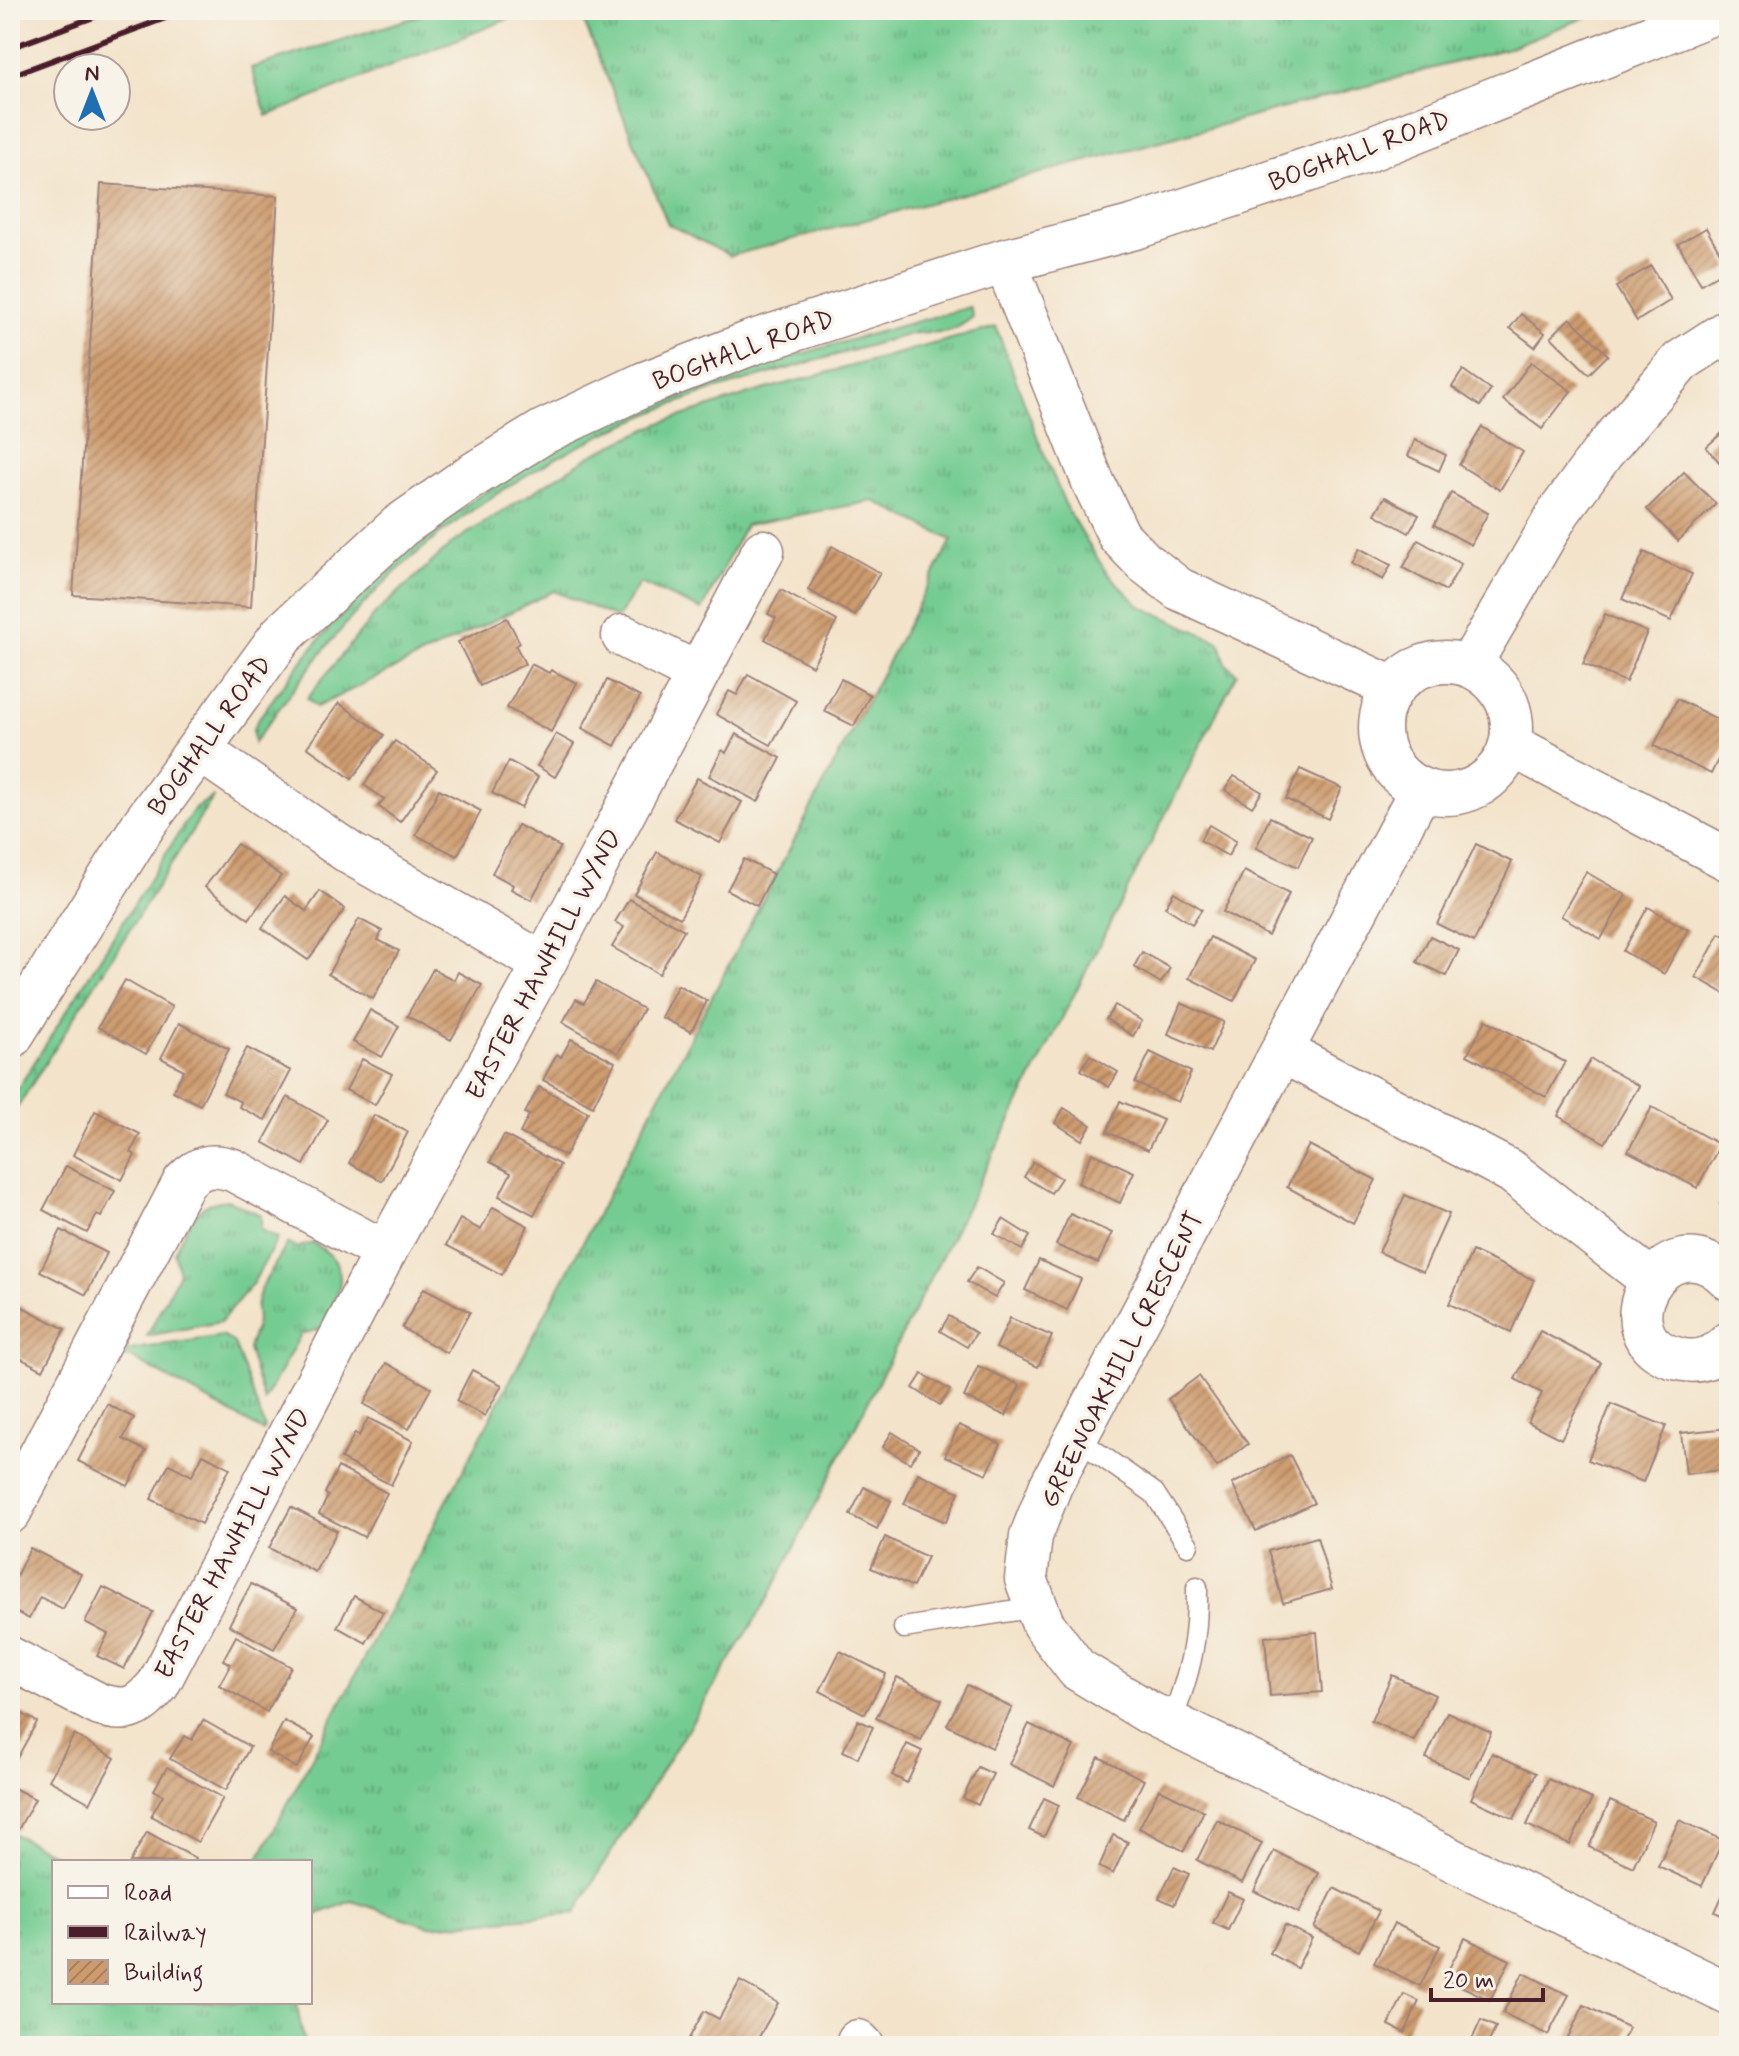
<svg xmlns="http://www.w3.org/2000/svg" width="1739" height="2056" font-family="Mynerve,sans-serif">
	<defs>
		<pattern id="grass-tufts" width="24" height="20" patternUnits="userSpaceOnUse" patternTransform="scale(2)"><rect width="24" height="20" fill="#74cc92"/><path d="M3 7l-1-3M5 7V3M7 7l1-3M15 17l-1-3M17 17v-4M19 17l1-3" fill="none" stroke="#61a577"/></pattern>
		<pattern id="building-hatch" width="6" height="6" patternUnits="userSpaceOnUse" patternTransform="scale(2)"><rect width="6" height="6" fill="#cd9b6e"/><path d="M-1 1l2-2M0 6l6-6M5 7l2-2" fill="none" stroke="#a87e5b"/></pattern>
	</defs>
	<rect width="100%" height="100%" fill="#f7f3e8"/>
	<filter id="ink" filterUnits="userSpaceOnUse"><feTurbulence type="fractalNoise" baseFrequency=".0125" numOctaves="2"/><feDisplacementMap in="SourceGraphic" scale="16" xChannelSelector="R" yChannelSelector="G"/><feConvolveMatrix kernelMatrix="1 2 1 2 8 2 1 2 1" color-interpolation-filters="sRGB"/></filter>
	<filter id="wash" filterUnits="userSpaceOnUse"><feTurbulence type="fractalNoise" baseFrequency=".006" numOctaves="4" result="noise"/><feDisplacementMap in="SourceGraphic" scale="32" xChannelSelector="R" yChannelSelector="G"/><feGaussianBlur stdDeviation="1.8" result="paint"/><feColorMatrix in="noise" values="0 0 0 0 0 0 0 0 0 0 0 0 0 0 0 0 0 1.4 0 .05"/><feComposite in="paint" operator="in"/></filter>
	<g filter="url(#wash)">
		<rect width="100%" height="100%" fill="#f3e3ca"/>
		<g fill="url(#grass-tufts)" stroke="#5f765e" stroke-width="2">
			<polygon points="438,10 530,10 267,116 251,68"/>
			<polygon points="579,10 1604,10 1505,49 730,256 668,224"/>
			<path d="M970,307L973,317C967,321 960,327 952,330C940,334 924,331 910,334C854,350 797,366 741,382C612,419 476,492 380,587C333,634 293,689 254,743L253,729L259,718C295,669 332,620 376,579C457,502 563,436 667,395C711,378 756,366 801,354C857,338 914,322 970,307Z"/>
			<polygon points="996,327 1043,452 1068,511 1106,572 1140,606 1220,642 1226,664 1237,673 768,1599 600,1870 576,1913 429,1926 352,1901 310,1917 310,1862 257,1862 952,540 874,501 745,525 702,610 640,583 617,618 554,591 316,707 307,698 376,613 454,542 595,453 658,424 759,391"/>
			<polygon points="214,796 10,1119 10,1101 194,809"/>
			<path d="M228,1200L261,1215V1230L278,1238L253,1283L220,1322L147,1336L179,1273L174,1252C189,1225 193,1202 228,1200Z"/>
			<path d="M288,1243L296,1248L313,1243C357,1267 338,1294 321,1329L301,1334L264,1401L248,1349L257,1322L256,1307L261,1288Z"/>
			<polygon points="222,1336 234,1343 265,1428 263,1431 132,1358 119,1356 123,1351"/>
			<polygon points="10,1832 68,1862 54,1862 54,2002 296,2002 305,2046 19,2046 10,2039"/>
		</g>
		<g id="blocks">
			<g fill="url(#building-hatch)">
				<polygon points="101,184 278,196 251,607 73,595"/>
				<polygon points="1706,228 1729,268 1701,284 1678,244"/>
				<polygon points="1651,266 1671,300 1637,321 1616,287"/>
				<polygon points="1521,314 1545,333 1535,347 1510,328"/>
				<polygon points="1570,318 1608,355 1589,374 1551,337"/>
				<polygon points="1531,362 1571,391 1542,429 1503,400"/>
				<polygon points="1463,370 1491,390 1480,406 1452,387"/>
				<polygon points="1482,427 1523,452 1500,490 1459,465"/>
				<polygon points="1729,427 1729,473 1706,447"/>
				<polygon points="1415,440 1446,455 1439,471 1408,456"/>
				<polygon points="1684,472 1716,504 1678,541 1647,509"/>
				<polygon points="1451,493 1488,513 1471,545 1434,525"/>
				<polygon points="1385,497 1419,515 1409,533 1375,514"/>
				<polygon points="1418,540 1461,564 1446,591 1403,568"/>
				<polygon points="832,546 880,573 855,616 808,590"/>
				<polygon points="1359,548 1391,565 1383,580 1351,563"/>
				<polygon points="1644,552 1692,574 1671,621 1622,599"/>
				<polygon points="781,590 837,621 812,666 765,639 776,618 768,614"/>
				<polygon points="1605,614 1647,632 1626,682 1583,664"/>
				<polygon points="507,618 520,643 516,646 525,664 480,686 458,642"/>
				<polygon points="531,664 549,673 551,670 577,683 551,732 507,708"/>
				<polygon points="748,674 796,701 771,745 716,714 729,691 737,695"/>
				<polygon points="841,679 870,695 854,726 824,711"/>
				<polygon points="607,680 640,697 615,746 582,728"/>
				<polygon points="1677,699 1729,725 1729,737 1711,774 1654,746"/>
				<polygon points="339,703 384,735 352,779 307,747"/>
				<polygon points="556,734 574,744 555,777 537,766"/>
				<polygon points="736,734 781,758 758,802 709,776 722,750 726,753"/>
				<polygon points="395,741 437,770 400,822 378,806 384,799 364,785"/>
				<polygon points="509,761 538,777 521,808 492,793"/>
				<polygon points="1300,769 1342,788 1328,819 1286,799"/>
				<polygon points="1234,776 1262,792 1252,807 1225,790"/>
				<polygon points="697,778 742,802 720,843 674,819"/>
				<polygon points="439,789 481,811 457,856 416,835"/>
				<polygon points="1270,817 1312,837 1298,867 1256,848"/>
				<polygon points="518,825 560,847 531,900 511,889 513,885 492,873"/>
				<polygon points="1209,825 1236,841 1228,856 1200,840"/>
				<polygon points="237,844 281,876 249,919 205,887"/>
				<polygon points="1476,844 1512,862 1474,942 1437,924"/>
				<polygon points="657,852 702,877 680,918 634,894"/>
				<polygon points="744,859 773,874 757,906 727,890"/>
				<polygon points="1244,871 1289,894 1268,936 1223,912"/>
				<polygon points="1586,872 1626,895 1601,939 1561,916"/>
				<polygon points="320,891 345,909 308,960 262,928 285,896 306,911"/>
				<polygon points="1174,892 1202,909 1192,924 1165,907"/>
				<polygon points="629,899 684,930 659,974 612,947 624,927 615,922"/>
				<polygon points="1648,907 1688,930 1664,974 1623,951"/>
				<polygon points="359,919 382,931 378,940 399,951 373,999 328,974"/>
				<polygon points="1720,933 1729,938 1729,996 1696,977"/>
				<polygon points="1430,936 1459,950 1446,976 1417,962"/>
				<polygon points="1210,937 1255,960 1234,1001 1189,978"/>
				<polygon points="1142,952 1170,968 1161,983 1134,967"/>
				<polygon points="433,969 454,980 458,972 482,985 451,1040 407,1016"/>
				<polygon points="125,980 172,1007 146,1054 98,1027"/>
				<polygon points="596,982 643,1009 618,1053 563,1022 576,999 584,1003"/>
				<polygon points="678,985 707,1001 691,1032 661,1017"/>
				<polygon points="1181,1003 1224,1022 1210,1052 1168,1034"/>
				<polygon points="1115,1005 1142,1021 1133,1036 1106,1019"/>
				<polygon points="370,1010 399,1026 382,1057 353,1042"/>
				<polygon points="1486,1020 1565,1062 1546,1097 1467,1055"/>
				<polygon points="179,1023 229,1049 200,1105 173,1091 184,1070 161,1058"/>
				<polygon points="571,1039 615,1062 593,1106 543,1080 557,1054 561,1057"/>
				<polygon points="247,1048 291,1071 265,1120 239,1107 241,1102 223,1093"/>
				<polygon points="1150,1052 1191,1072 1178,1102 1135,1083"/>
				<polygon points="1090,1055 1118,1072 1109,1087 1081,1070"/>
				<polygon points="362,1059 392,1074 375,1105 346,1090"/>
				<polygon points="1591,1059 1639,1086 1605,1143 1558,1116"/>
				<polygon points="539,1087 588,1112 565,1156 520,1133 529,1115 525,1113"/>
				<polygon points="288,1097 328,1120 304,1165 263,1142"/>
				<polygon points="1120,1101 1163,1120 1148,1150 1107,1132"/>
				<polygon points="1652,1107 1720,1145 1697,1188 1628,1151"/>
				<polygon points="1064,1108 1091,1125 1082,1140 1055,1123"/>
				<polygon points="95,1111 140,1134 131,1152 135,1155 122,1180 73,1155"/>
				<polygon points="374,1115 408,1132 382,1181 349,1163"/>
				<polygon points="504,1135 560,1165 534,1215 499,1196 511,1173 490,1162"/>
				<polygon points="1309,1145 1376,1180 1353,1223 1287,1187"/>
				<polygon points="1092,1153 1134,1172 1120,1203 1078,1183"/>
				<polygon points="1033,1162 1061,1178 1051,1193 1024,1177"/>
				<polygon points="66,1166 115,1191 101,1217 97,1215 87,1233 43,1210"/>
				<polygon points="1729,1188 1729,1208 1720,1204"/>
				<polygon points="1405,1195 1449,1214 1423,1272 1379,1252"/>
				<polygon points="493,1207 528,1226 502,1275 446,1245 460,1219 481,1230"/>
				<polygon points="1070,1214 1112,1233 1098,1263 1056,1245"/>
				<polygon points="1003,1219 1030,1236 1022,1250 994,1234"/>
				<polygon points="61,1230 107,1253 86,1295 40,1271"/>
				<polygon points="1472,1251 1534,1280 1511,1332 1449,1304"/>
				<polygon points="1039,1260 1081,1279 1067,1310 1025,1290"/>
				<polygon points="977,1267 1004,1283 995,1298 967,1282"/>
				<polygon points="424,1288 470,1312 447,1353 402,1328"/>
				<polygon points="19,1305 65,1329 43,1370 10,1353 10,1323"/>
				<polygon points="949,1316 976,1333 967,1347 940,1331"/>
				<polygon points="1010,1318 1052,1336 1038,1367 996,1348"/>
				<polygon points="1540,1331 1601,1363 1561,1439 1528,1422 1542,1393 1515,1379"/>
				<polygon points="10,1363 19,1368 10,1384"/>
				<polygon points="386,1363 431,1388 409,1429 364,1404"/>
				<polygon points="978,1366 1020,1385 1006,1416 964,1397"/>
				<polygon points="472,1370 502,1385 485,1416 456,1401"/>
				<polygon points="922,1374 950,1390 940,1405 913,1388"/>
				<polygon points="1199,1376 1248,1444 1217,1467 1168,1399"/>
				<polygon points="107,1404 134,1418 123,1439 146,1451 128,1486 78,1461"/>
				<polygon points="1611,1404 1666,1426 1643,1482 1588,1460"/>
				<polygon points="368,1418 413,1441 391,1485 341,1459 355,1433 359,1436"/>
				<polygon points="959,1425 1001,1444 987,1474 945,1456"/>
				<polygon points="1729,1428 1729,1469 1686,1474 1681,1433"/>
				<polygon points="892,1432 919,1449 910,1463 883,1447"/>
				<polygon points="203,1454 230,1468 201,1524 151,1499 169,1464 192,1476"/>
				<polygon points="1290,1455 1314,1503 1256,1531 1232,1484"/>
				<polygon points="338,1467 387,1493 364,1537 319,1514 328,1496 325,1493"/>
				<polygon points="918,1473 959,1492 946,1522 904,1504"/>
				<polygon points="864,1487 891,1501 877,1529 850,1515"/>
				<polygon points="291,1507 337,1531 315,1572 269,1548"/>
				<polygon points="885,1537 927,1557 913,1587 871,1568"/>
				<polygon points="1317,1537 1332,1589 1283,1603 1268,1551"/>
				<polygon points="30,1548 81,1574 63,1609 40,1597 29,1619 10,1609 10,1588"/>
				<polygon points="251,1584 297,1608 274,1649 229,1625"/>
				<polygon points="103,1587 153,1612 124,1669 97,1656 108,1634 85,1622"/>
				<polygon points="354,1596 383,1612 366,1643 337,1627"/>
				<polygon points="1317,1632 1322,1692 1270,1696 1265,1637"/>
				<polygon points="236,1636 291,1667 267,1712 219,1685 231,1664 223,1660"/>
				<polygon points="840,1651 886,1674 865,1714 820,1691"/>
				<polygon points="1392,1675 1435,1695 1414,1741 1371,1721"/>
				<polygon points="897,1677 942,1700 921,1740 876,1718"/>
				<polygon points="967,1685 1012,1708 992,1748 947,1725"/>
				<polygon points="10,1697 21,1702 16,1710 37,1722 10,1771"/>
				<polygon points="1447,1712 1491,1732 1470,1778 1426,1758"/>
				<polygon points="203,1720 250,1747 226,1790 170,1759 184,1736 192,1740"/>
				<polygon points="858,1720 873,1727 858,1758 843,1751"/>
				<polygon points="284,1721 314,1737 297,1768 268,1752"/>
				<polygon points="1029,1724 1074,1746 1054,1786 1009,1764"/>
				<polygon points="74,1735 115,1758 90,1803 49,1780"/>
				<polygon points="907,1744 922,1751 907,1783 892,1775"/>
				<polygon points="1492,1753 1536,1773 1514,1819 1471,1799"/>
				<polygon points="1099,1757 1144,1780 1124,1820 1078,1797"/>
				<polygon points="167,1767 223,1798 198,1842 151,1816 163,1795 154,1790"/>
				<polygon points="978,1767 993,1774 978,1805 963,1798"/>
				<polygon points="1548,1779 1592,1799 1570,1845 1527,1825"/>
				<polygon points="10,1786 35,1799 18,1830 10,1826"/>
				<polygon points="1159,1789 1204,1811 1184,1851 1139,1828"/>
				<polygon points="1044,1798 1059,1805 1044,1837 1029,1830"/>
				<polygon points="1610,1801 1654,1821 1633,1867 1589,1847"/>
				<polygon points="1217,1820 1262,1843 1242,1883 1197,1860"/>
				<polygon points="1679,1820 1723,1840 1702,1886 1658,1866"/>
				<polygon points="147,1832 195,1858 193,1862 130,1862"/>
				<polygon points="1113,1835 1128,1842 1113,1874 1099,1867"/>
				<polygon points="1274,1851 1319,1873 1299,1913 1254,1891"/>
				<polygon points="1174,1867 1189,1874 1174,1905 1159,1898"/>
				<polygon points="1729,1881 1729,1919 1715,1912"/>
				<polygon points="1334,1888 1379,1911 1359,1951 1314,1928"/>
				<polygon points="1228,1892 1243,1899 1228,1930 1213,1923"/>
				<polygon points="1394,1923 1440,1946 1420,1986 1374,1963"/>
				<polygon points="1285,1925 1312,1938 1297,1968 1270,1953"/>
				<polygon points="1465,1938 1510,1960 1490,2000 1444,1978"/>
				<polygon points="1523,1973 1569,1995 1548,2035 1503,2013"/>
				<polygon points="740,1981 778,2003 754,2046 734,2037 732,2046 685,2046 704,2011 719,2019"/>
				<polygon points="1404,1994 1419,2001 1405,2033 1389,2025"/>
				<polygon points="1584,2005 1629,2028 1620,2046 1564,2045"/>
				<polygon points="1481,2020 1496,2027 1487,2046 1469,2046"/>
			</g>
		</g>
	</g>
	<g filter="url(#ink)">
		<use href="#blocks" fill-opacity="0" stroke="#9e817a" stroke-width="2"/>
		<g fill="none" stroke-linecap="round" stroke-linejoin="round">
			<defs>
				<g id="service">
					<polyline points="1076,1438 1154,1493 1188,1545"/>
					<polyline points="904,1628 1036,1607"/>
					<path d="M1171,1723C1190,1672 1198,1642 1197,1587"/>
				</g>
				<g id="minor">
					<polyline points="1005,261 1093,482 1119,536 1144,562 1179,589 1393,688"/>
					<polyline points="623,636 696,673"/>
					<circle cx="1446" cy="728" r="66"/>
					<polyline points="1470,665 1559,512 1603,452 1681,361 1729,330"/>
					<polyline points="1511,745 1729,860"/>
					<polyline points="198,749 351,854 544,964"/>
					<polyline points="1421,789 1051,1485 1031,1536 1026,1579 1043,1624 1077,1669 1148,1712 1729,1994"/>
					<polyline points="1283,1052 1512,1172 1651,1280"/>
					<path d="M1729,1279C1663,1211 1596,1342 1679,1359C1699,1364 1715,1357 1729,1343"/>
					<path d="M10,1512L184,1182C199,1166 211,1163 233,1170L385,1252"/>
					<path d="M10,1658L100,1705C130,1713 138,1708 158,1685L385,1252L544,964L763,551"/>
					<polyline points="858,2041 863,2046"/>
				</g>
				<polyline id="tertiary" points="10,1037 144,824 282,635 400,526 470,477 543,432 645,384 751,343 1005,261 1135,227 1362,152 1719,10"/>
			</defs>
			<use href="#service" stroke="#9e817a" stroke-width="23"/>
			<use href="#minor" stroke="#9e817a" stroke-width="45"/>
			<use href="#tertiary" stroke="#9e817a" stroke-width="47"/>
			<use href="#service" stroke="#fff" stroke-width="20"/>
			<use href="#minor" stroke="#fff" stroke-width="42"/>
			<use href="#tertiary" stroke="#fff" stroke-width="44"/>
			<g stroke="#4a1f2b" stroke-width="6">
				<polyline points="10,48 113,10"/>
				<polyline points="10,76 187,10"/>
			</g>
		</g>
	</g>
	<g text-anchor="middle" stroke-width="7" stroke-linejoin="round" paint-order="stroke">
		<g font-size="26" fill="#4a1f2b" stroke="#f7f3e8">
			<text transform="translate(1359 150) rotate(-20)" y="9">BOGHALL ROAD</text>
			<text transform="translate(743 349) rotate(-20)" y="9">BOGHALL ROAD</text>
			<text transform="translate(209 735) rotate(-54)" y="9">BOGHALL ROAD</text>
			<text transform="translate(543 964) rotate(-62)" y="9">EASTER HAWHILL WYND</text>
			<text transform="translate(1121 1359) rotate(-63)" y="9">GREENOAKHILL CRESCENT</text>
			<text transform="translate(232 1543) rotate(-62)" y="9">EASTER HAWHILL WYND</text>
		</g>
	</g>
	<rect width="1739" height="2056" fill="none" stroke="#f7f3e8" stroke-width="40"/>
	<rect x="52" y="1860" width="260" height="144" fill="#f7f3e8" stroke="#b29e9c" stroke-width="2"/>
	<rect x="68" y="1886" width="40" height="12" fill="#ffffff" stroke="#b29e9c" stroke-width="2"/>
	<text x="124" y="1900" font-size="24" fill="#4a1f2b">Road</text>
	<rect x="68" y="1926" width="40" height="12" fill="#4a1f2b" stroke="#b29e9c" stroke-width="2"/>
	<text x="124" y="1940" font-size="24" fill="#4a1f2b">Railway</text>
	<rect x="68" y="1960" width="40" height="24" fill="url(#building-hatch)" stroke="#b29e9c" stroke-width="2"/>
	<text x="124" y="1980" font-size="24" fill="#4a1f2b">Building</text>
	<g transform="translate(92 92)"><circle r="38" fill="#f7f3e8" stroke="#b29e9c" stroke-width="2"/>
	<path d="M0-6L14 30L0 20L-14 30Z" fill="#1f6fb2"/>
	<text y="-12" font-size="22" font-weight="bold" text-anchor="middle" fill="#4a1f2b">N</text>
	</g>
	<path d="M1431 1988v12h112v-12" fill="none" stroke="#4a1f2b" stroke-width="4"/>
	<text x="1443" y="1988" font-size="24" fill="#4a1f2b" stroke="#f7f3e8" stroke-width="6" paint-order="stroke">20 m</text>
</svg>
